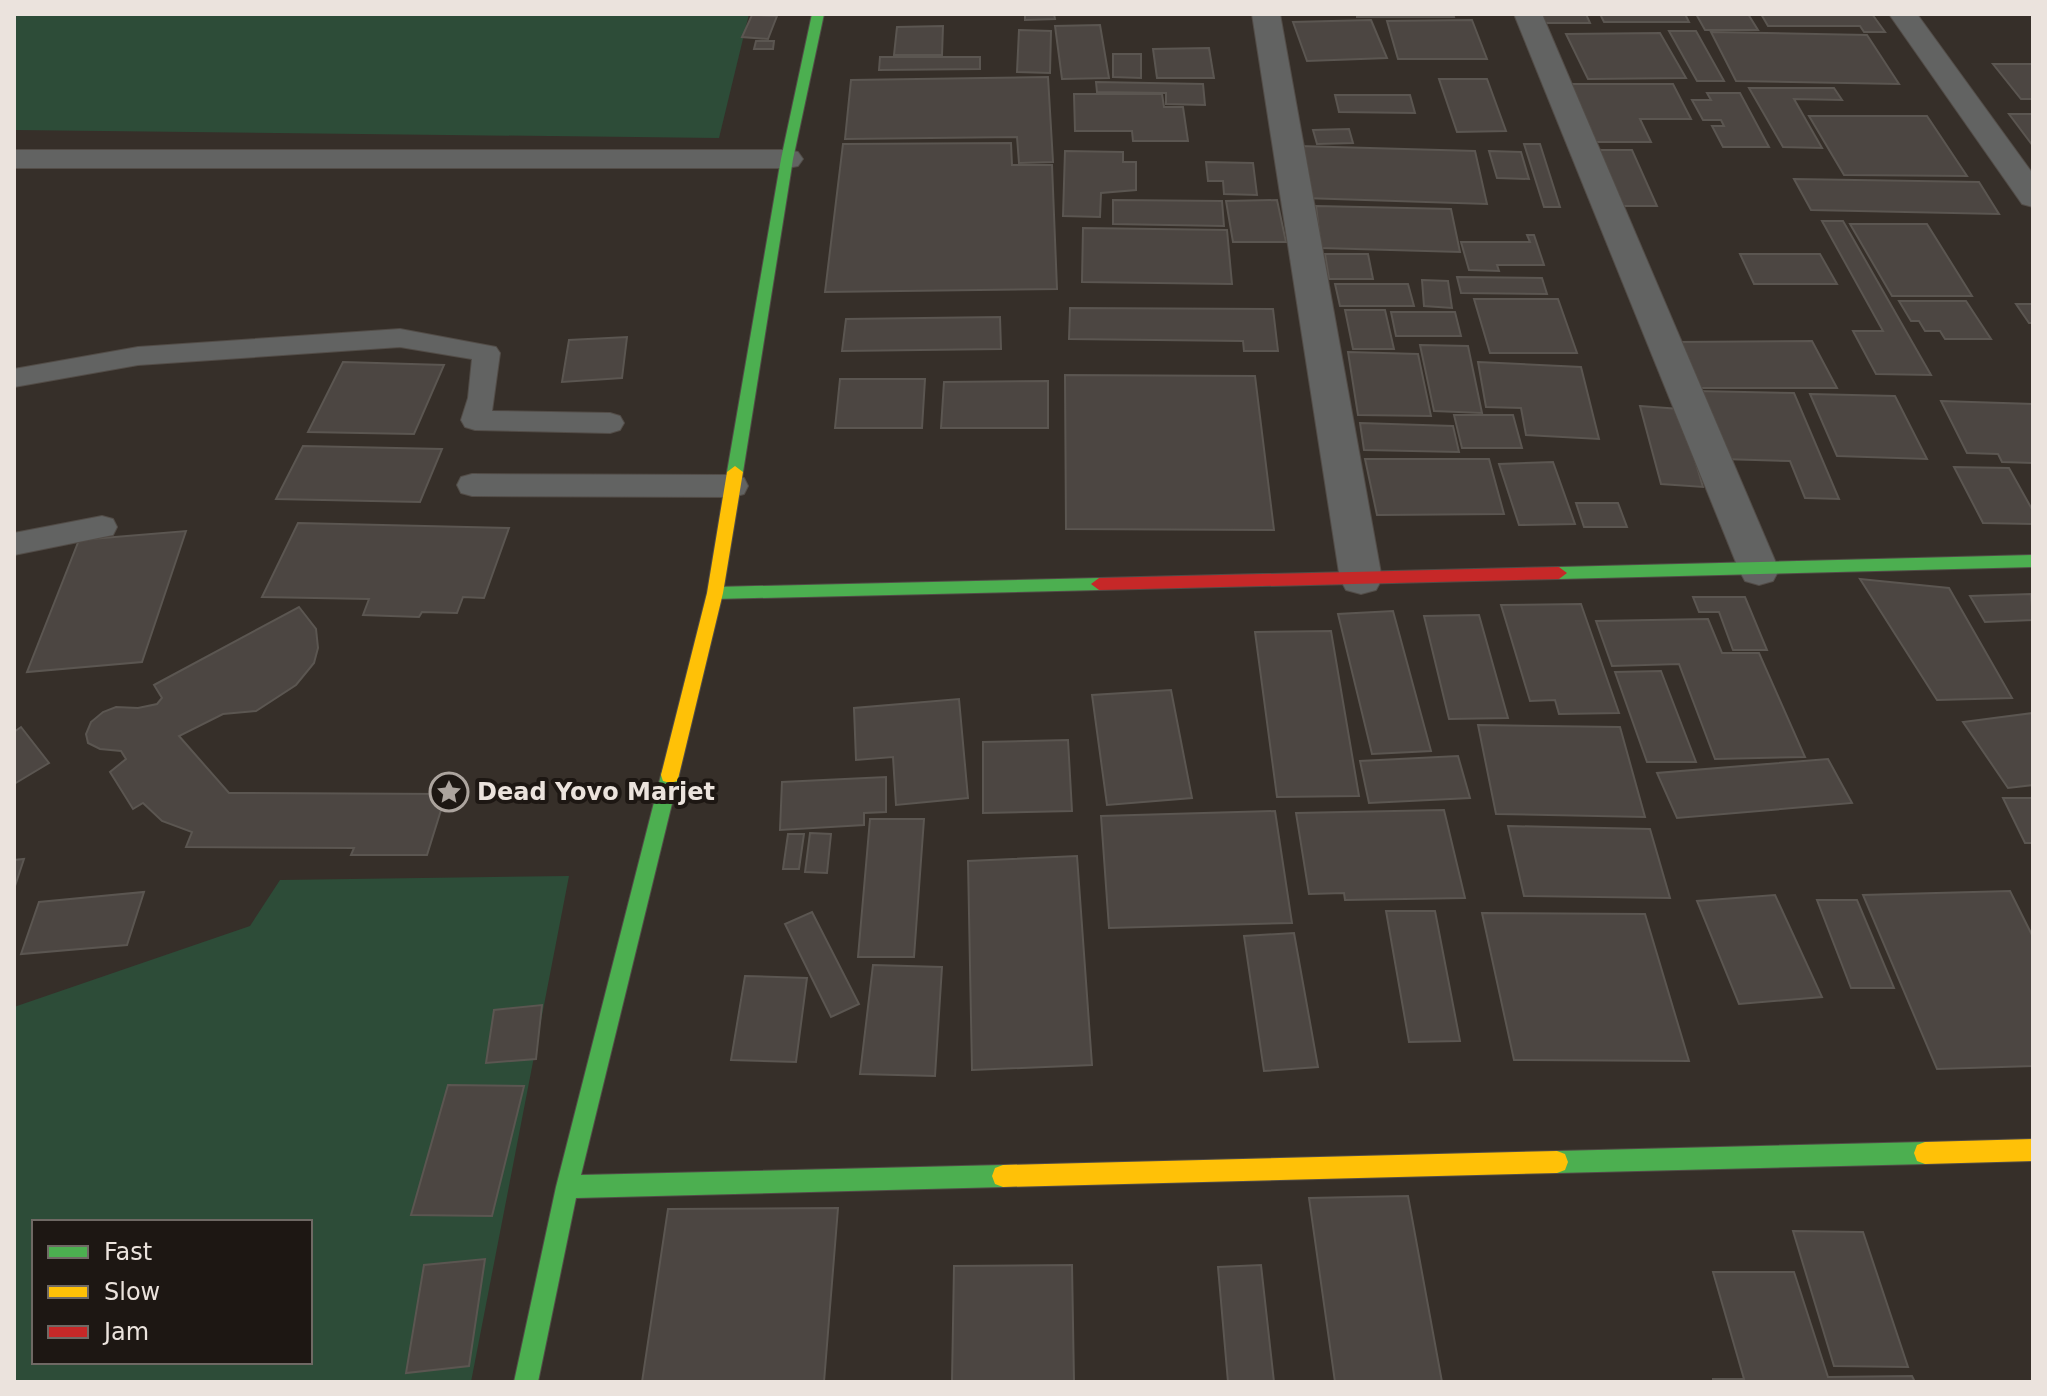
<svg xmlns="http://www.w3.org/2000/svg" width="2047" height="1396" font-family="'DejaVu Sans',sans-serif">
	<rect width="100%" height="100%" fill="#362f29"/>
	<g fill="#2d4c38" fill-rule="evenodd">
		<polygon points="14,14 749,14 719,138 14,130"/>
		<path d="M569,876L471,1382H14V1007L250,926L280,880ZM34,1222H310V1362H34Z"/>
	</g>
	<g fill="#4c4642" stroke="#5b5651" stroke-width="2">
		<polygon points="1025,14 1054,14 1055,19 1025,20"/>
		<polygon points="1357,14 1453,14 1454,17 1357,17"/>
		<polygon points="1538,14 1586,14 1590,23 1542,23"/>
		<polygon points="1600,14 1685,14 1689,22 1604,22"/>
		<polygon points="1696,14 1748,14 1758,30 1705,30"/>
		<polygon points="1761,14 1872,14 1885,32 1864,32 1860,26 1768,26"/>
		<polygon points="752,15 777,16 768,39 742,37"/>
		<polygon points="1371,20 1387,58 1307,61 1293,22"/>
		<polygon points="1472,20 1487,59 1398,59 1387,21"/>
		<polygon points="1100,25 1109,78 1062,79 1055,26"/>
		<polygon points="943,26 942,55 894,55 897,27"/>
		<polygon points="1019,30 1051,31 1050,73 1017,72"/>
		<polygon points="1669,31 1696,31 1724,81 1697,81"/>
		<polygon points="1711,32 1867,35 1899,84 1736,81"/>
		<polygon points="1660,33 1686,78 1588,79 1566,34"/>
		<polygon points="756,41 774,41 773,49 754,49"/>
		<polygon points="1209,48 1214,78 1157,78 1153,49"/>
		<polygon points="1113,54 1141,54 1141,78 1113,77"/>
		<polygon points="880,57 980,57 980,69 879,70"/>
		<polygon points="1993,64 2033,64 2033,99 2021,99"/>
		<polygon points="1048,77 1053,162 1019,163 1017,137 845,139 851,80"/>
		<polygon points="1439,79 1487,79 1506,131 1457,132"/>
		<polygon points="1096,82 1203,84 1205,105 1166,104 1166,93 1097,92"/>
		<polygon points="1565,84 1673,84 1691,119 1640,119 1651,142 1589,142"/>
		<polygon points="1749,88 1834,88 1842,100 1794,99 1822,148 1783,147"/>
		<polygon points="1707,93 1740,93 1769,147 1723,147 1712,126 1724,126 1721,120 1703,120 1692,100 1711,100"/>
		<polygon points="1074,94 1162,94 1164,107 1183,107 1188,141 1133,141 1132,131 1075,131"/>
		<polygon points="1335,95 1410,95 1415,113 1339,112"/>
		<polygon points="2009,114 2033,114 2033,146"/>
		<polygon points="1809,116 1927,116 1967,176 1844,175"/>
		<polygon points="1349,129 1353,143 1317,144 1313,130"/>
		<polygon points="1011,143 1012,165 1052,165 1057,289 825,292 843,144"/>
		<polygon points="1524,144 1540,144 1560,207 1544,207"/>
		<polygon points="1299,146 1475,151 1487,204 1304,198"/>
		<polygon points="1595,150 1632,150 1657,206 1619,206"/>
		<polygon points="1065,151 1123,152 1123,162 1136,162 1136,190 1101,193 1100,217 1063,216"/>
		<polygon points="1489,151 1521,152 1529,179 1497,178"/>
		<polygon points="1206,162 1253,163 1257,195 1224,194 1223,181 1208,181"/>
		<polygon points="1794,179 1979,182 1999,214 1811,210"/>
		<polygon points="1113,200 1222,201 1224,226 1113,224"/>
		<polygon points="1277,200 1286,242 1233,242 1226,201"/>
		<polygon points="1316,206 1451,209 1460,252 1321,248"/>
		<polygon points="1822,221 1843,221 1931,375 1876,374 1853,331 1883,331"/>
		<polygon points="1850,224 1927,224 1972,296 1892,296"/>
		<polygon points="1083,228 1227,230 1232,284 1082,282"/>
		<polygon points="1527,235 1534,235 1544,265 1497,265 1499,271 1469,270 1461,242 1530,242"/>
		<polygon points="1325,254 1368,254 1373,279 1329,279"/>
		<polygon points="1740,254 1820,254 1837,284 1754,284"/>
		<polygon points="1457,277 1542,278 1547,294 1461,293"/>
		<polygon points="1422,280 1448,281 1452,308 1424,306"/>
		<polygon points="1335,284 1408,284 1414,306 1340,306"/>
		<polygon points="1474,299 1558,299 1577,353 1490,353"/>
		<polygon points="1899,301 1966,301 1991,339 1945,339 1940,331 1925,331 1919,321 1911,321"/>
		<polygon points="2016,304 2033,304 2033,323 2029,323"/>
		<polygon points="1070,308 1273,309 1278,351 1244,351 1243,341 1069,339"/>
		<polygon points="1345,310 1385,310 1394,349 1353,349"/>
		<polygon points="1391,312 1455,312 1461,336 1396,336"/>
		<polygon points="1000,317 1001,349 842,351 846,319"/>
		<polygon points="627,337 622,378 562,382 569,340"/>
		<polygon points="1812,341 1837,388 1695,388 1675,342"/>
		<polygon points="1420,345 1468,346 1482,413 1434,411"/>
		<polygon points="1348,352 1418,354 1431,416 1358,415"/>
		<polygon points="343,362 444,365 414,434 308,432"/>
		<polygon points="1478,362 1581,367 1599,439 1526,435 1521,408 1486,407"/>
		<polygon points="1065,375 1255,376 1274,530 1066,529"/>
		<polygon points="840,379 925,379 922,428 835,428"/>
		<polygon points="1048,381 1048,428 941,428 944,382"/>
		<polygon points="1696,391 1794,393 1839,499 1805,498 1790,461 1722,459"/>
		<polygon points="1810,394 1895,396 1927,459 1837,456"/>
		<polygon points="1941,401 2033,404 2033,463 2002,462 1998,454 1967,453"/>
		<polygon points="1640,406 1680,409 1703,487 1661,484"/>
		<polygon points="1454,415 1513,415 1522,448 1462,448"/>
		<polygon points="1360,423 1453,426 1459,452 1364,450"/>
		<polygon points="303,446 442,449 420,502 276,499"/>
		<polygon points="1365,459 1489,459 1504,514 1377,515"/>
		<polygon points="1553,462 1575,524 1519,525 1499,464"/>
		<polygon points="1954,467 2009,468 2033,511 2033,524 1983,523"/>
		<polygon points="1576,503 1618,503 1627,527 1584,527"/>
		<polygon points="298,523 509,528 484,598 463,597 457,613 422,612 419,617 363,615 369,599 262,597"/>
		<polygon points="186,531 142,662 27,672 79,540"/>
		<polygon points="1860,579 1949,588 2012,698 1937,700"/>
		<polygon points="2031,594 2033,620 1985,622 1970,596"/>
		<polygon points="1693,597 1745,597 1767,650 1733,650 1719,612 1699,612"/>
		<polygon points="1581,604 1619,713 1559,714 1555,700 1530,701 1501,605"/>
		<polygon points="299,607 316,629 318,648 314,663 296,685 256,711 223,714 179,736 229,793 446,794 427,855 351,855 354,848 186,847 192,832 162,821 143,803 133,809 110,772 126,759 121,751 100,749 88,743 86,734 91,722 103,712 116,707 138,708 157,704 162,698 154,685"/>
		<polygon points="1393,611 1431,751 1372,754 1338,614"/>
		<polygon points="1479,615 1508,718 1449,719 1424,616"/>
		<polygon points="1708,619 1722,653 1759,653 1805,757 1715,759 1679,664 1612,666 1596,621"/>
		<polygon points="1331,631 1359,796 1277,797 1255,632"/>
		<polygon points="1661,671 1696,762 1647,762 1615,672"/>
		<polygon points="1171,690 1192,798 1107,805 1092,695"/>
		<polygon points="959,699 968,798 896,805 893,757 856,760 854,708"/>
		<polygon points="2033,713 2033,785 2008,788 1963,722"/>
		<polygon points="1478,725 1620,727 1645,817 1496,814"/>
		<polygon points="21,727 49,763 14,784 14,732"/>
		<polygon points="1068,740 1072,811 983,813 983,742"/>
		<polygon points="1458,756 1470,798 1369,803 1360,761"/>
		<polygon points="1828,759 1852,803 1677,818 1657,773"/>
		<polygon points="886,777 886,812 864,813 864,825 780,830 782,782"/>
		<polygon points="2003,798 2033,798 2033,843 2025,843"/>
		<polygon points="1444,810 1465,898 1345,900 1344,893 1309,894 1296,813"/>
		<polygon points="1275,811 1292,923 1109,928 1101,816"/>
		<polygon points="870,819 924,819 914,957 858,957"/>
		<polygon points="1508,826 1650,829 1670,898 1524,896"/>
		<polygon points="810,833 831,834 827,873 805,872"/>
		<polygon points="788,834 804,834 799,869 783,869"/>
		<polygon points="1077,856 1092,1065 972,1070 968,861"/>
		<polygon points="24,859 14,889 14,860"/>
		<polygon points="2010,891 2033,937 2033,1066 1937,1069 1863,895"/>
		<polygon points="144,892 127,945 21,954 39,902"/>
		<polygon points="1775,895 1822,997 1739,1004 1697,901"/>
		<polygon points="1817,900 1857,900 1894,988 1851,988"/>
		<polygon points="1386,911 1435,911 1460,1041 1409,1042"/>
		<polygon points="812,912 859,1004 831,1017 785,924"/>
		<polygon points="1482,913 1645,914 1689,1061 1514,1060"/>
		<polygon points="1294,933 1318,1067 1264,1071 1244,936"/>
		<polygon points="873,965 942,967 935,1076 860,1074"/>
		<polygon points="745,976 807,978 796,1062 731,1060"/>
		<polygon points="542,1005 536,1059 486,1063 494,1010"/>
		<polygon points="448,1085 524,1086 492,1216 411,1215"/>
		<polygon points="1408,1196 1442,1382 1335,1382 1309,1198"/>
		<polygon points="838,1208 824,1382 642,1382 668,1209"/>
		<polygon points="1793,1231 1863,1232 1908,1367 1834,1366"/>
		<polygon points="485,1259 469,1366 406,1373 424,1265"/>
		<polygon points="1072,1265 1074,1382 952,1382 954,1266"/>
		<polygon points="1261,1265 1274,1382 1228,1382 1218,1267"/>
		<polygon points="1713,1272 1794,1272 1828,1377 1912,1376 1915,1382 1713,1382 1713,1379 1744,1379"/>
	</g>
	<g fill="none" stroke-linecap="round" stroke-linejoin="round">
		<defs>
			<g id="lane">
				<polygon points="400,329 496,347 500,353 492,411 610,413 620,416 624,423 620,430 610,433 475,430 465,427 461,420 468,398 472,359 400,347 138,365 14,387 14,369 138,347"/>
				<polygon points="472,474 733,475 744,478 748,486 744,494 733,497 472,496 461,493 457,485 461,477"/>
				<polygon points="102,516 113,519 117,527 113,535 14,555 14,533"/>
			</g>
			<g id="street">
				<polygon points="1252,14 1280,14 1382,579 1376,590 1361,594 1346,590 1340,579"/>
				<polygon points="1514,14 1542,14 1779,570 1773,581 1759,585 1745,581 1739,570"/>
				<polygon points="1889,14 1917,14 2033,174 2033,207 2022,204"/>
				<polygon points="14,150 787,150 798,152 803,159 798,166 787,168 14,168"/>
			</g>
			<g id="fast">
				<polygon points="812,14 824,14 793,159 743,472 735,478 727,472 781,159"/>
				<polygon points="2033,555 2033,567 1559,579 1551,573 1559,567"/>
				<polygon points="1099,578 1107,584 1099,590 715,599 707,593 715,587"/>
				<polygon points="670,767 677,769 679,775 581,1175 1003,1165 1011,1168 1014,1176 1011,1184 1003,1187 576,1198 538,1382 514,1382 556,1187 661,775 663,769"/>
				<polygon points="1925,1142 1933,1145 1936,1153 1933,1161 1925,1164 1557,1173 1549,1170 1546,1162 1549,1154 1557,1151"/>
			</g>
			<g id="slow">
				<polygon points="735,466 743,472 723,593 679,775 677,781 670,783 663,781 661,775 707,593 727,472"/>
				<polygon points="2033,1139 2033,1161 1925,1164 1917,1161 1914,1153 1917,1145 1925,1142"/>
				<polygon points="1557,1151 1565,1154 1568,1162 1565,1170 1557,1173 1003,1187 995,1184 992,1176 995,1168 1003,1165"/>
			</g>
			<polygon id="jam" points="1559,567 1567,573 1559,579 1099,590 1091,584 1099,578"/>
		</defs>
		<use href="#lane" stroke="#524c47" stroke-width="2"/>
		<use href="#street" stroke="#524c47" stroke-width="2"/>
		<use href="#fast" stroke="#524c47" stroke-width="2"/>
		<use href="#slow" stroke="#524c47" stroke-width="2"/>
		<use href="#jam" stroke="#524c47" stroke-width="2"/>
		<use href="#lane" fill="#626362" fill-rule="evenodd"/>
		<use href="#street" fill="#626362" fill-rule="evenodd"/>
		<use href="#fast" fill="#4caf50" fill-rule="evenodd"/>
		<use href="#slow" fill="#ffc107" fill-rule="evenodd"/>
		<use href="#jam" fill="#c62828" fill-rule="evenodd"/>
	</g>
	<defs>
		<symbol id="sight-ring" viewBox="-11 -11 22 22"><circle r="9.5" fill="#1d1713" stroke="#aca49e" stroke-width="1.5"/><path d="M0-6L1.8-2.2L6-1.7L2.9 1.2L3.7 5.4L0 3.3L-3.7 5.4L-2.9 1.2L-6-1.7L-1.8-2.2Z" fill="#aca49e"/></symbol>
	</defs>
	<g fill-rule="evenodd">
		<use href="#sight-ring" x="427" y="770" width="44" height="44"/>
	</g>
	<g text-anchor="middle" stroke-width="8" stroke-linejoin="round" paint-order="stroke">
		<g font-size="24" font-weight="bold" fill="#ebe3dd" stroke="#1d1713" text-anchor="start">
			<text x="477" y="800">Dead Yovo Marjet</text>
		</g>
	</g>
	<rect width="2047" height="1396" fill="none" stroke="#ebe3dd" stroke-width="32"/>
	<rect x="32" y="1220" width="280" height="144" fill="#1d1713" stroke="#6f6964" stroke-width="2"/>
	<rect x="48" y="1246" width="40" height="12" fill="#4caf50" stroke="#6f6964" stroke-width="2"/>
	<text x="104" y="1260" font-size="24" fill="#ebe3dd">Fast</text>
	<rect x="48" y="1286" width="40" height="12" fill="#ffc107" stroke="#6f6964" stroke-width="2"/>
	<text x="104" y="1300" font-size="24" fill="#ebe3dd">Slow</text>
	<rect x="48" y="1326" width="40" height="12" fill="#c62828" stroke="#6f6964" stroke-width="2"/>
	<text x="104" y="1340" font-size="24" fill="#ebe3dd">Jam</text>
</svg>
